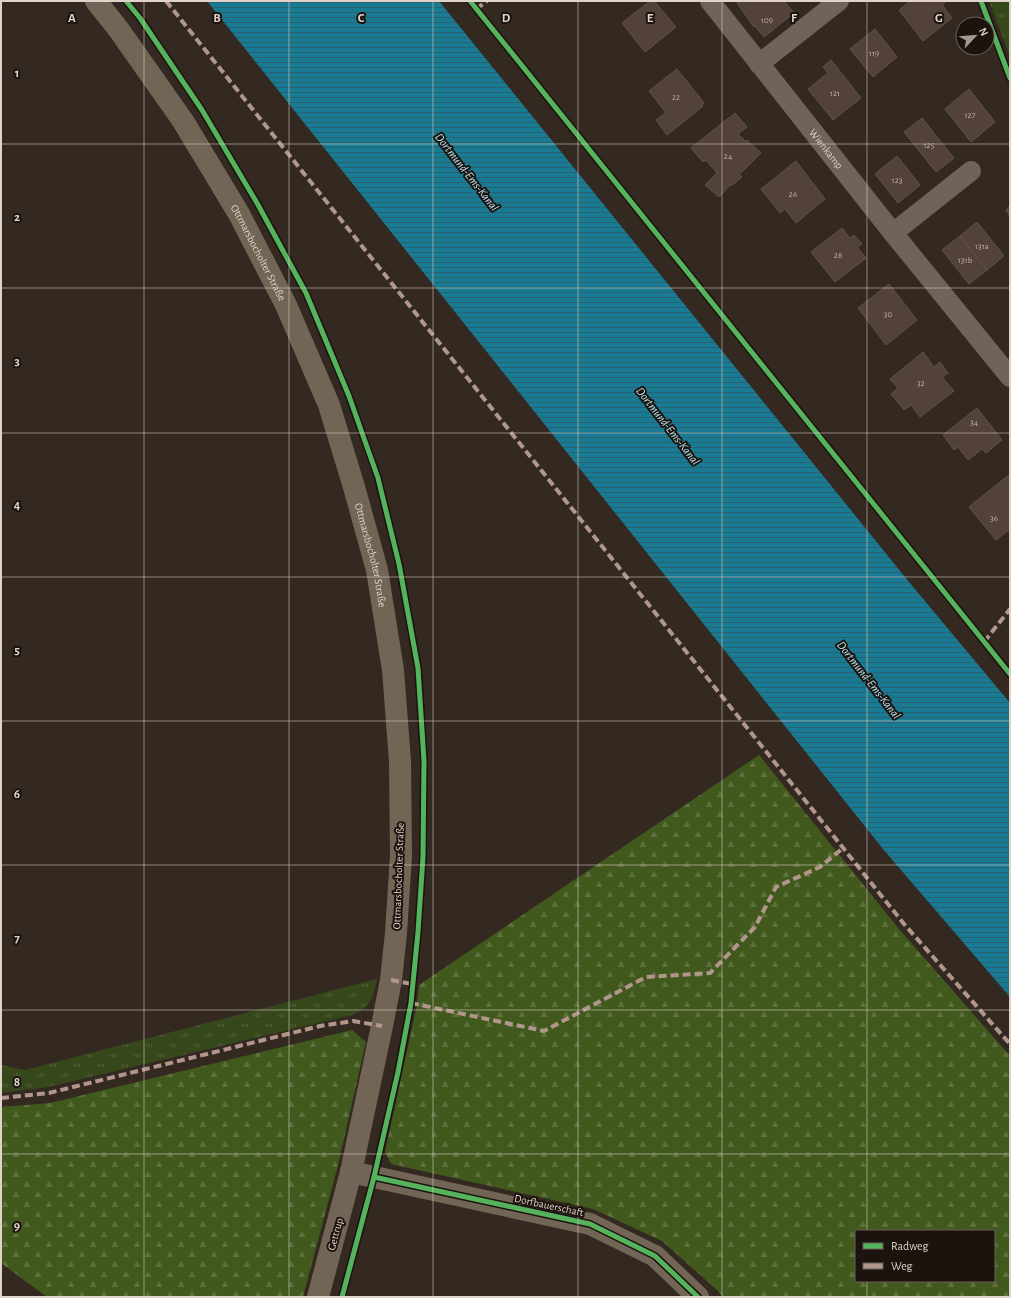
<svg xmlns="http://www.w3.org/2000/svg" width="1011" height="1298" font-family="'Alegreya Sans',sans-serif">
	<defs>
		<pattern id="grass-tufts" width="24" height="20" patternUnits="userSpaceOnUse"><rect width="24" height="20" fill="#36481b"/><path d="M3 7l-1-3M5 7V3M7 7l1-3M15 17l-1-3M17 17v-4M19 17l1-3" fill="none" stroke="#53623b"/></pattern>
		<pattern id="forest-firs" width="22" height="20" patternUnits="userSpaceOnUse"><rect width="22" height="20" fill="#42591e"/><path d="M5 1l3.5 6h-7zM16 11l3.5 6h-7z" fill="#5d703d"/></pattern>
		<pattern id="water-rules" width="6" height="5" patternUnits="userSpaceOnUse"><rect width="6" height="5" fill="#197a94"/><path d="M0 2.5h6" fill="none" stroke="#2a6271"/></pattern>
	</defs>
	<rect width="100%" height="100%" fill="#332921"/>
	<g fill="url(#grass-tufts)">
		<polygon points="989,1 1010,1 1010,57"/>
		<path d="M377,979C373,999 371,1006 352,1015L48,1087L1,1093V1065L25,1070Z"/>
	</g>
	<g fill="url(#forest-firs)" fill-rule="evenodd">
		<path d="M759,755L899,929L1010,1056V1297H723L717,1290L662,1241L593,1209L391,1164L385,1152L417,1005L419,985ZM856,1231H994V1281H856Z"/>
		<polygon points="352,1030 366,1042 337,1169 303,1297 47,1297 1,1263 1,1107 50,1103"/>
	</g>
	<polygon fill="url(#water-rules)" points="207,1 439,1 909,582 1010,703 1010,997 883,849"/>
	<g fill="#524239" stroke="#5d544f">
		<polygon points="650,1 654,1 676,27 645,52 622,23"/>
		<polygon points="739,1 784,1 794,13 764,37 755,26 754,27 737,3"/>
		<polygon points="910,1 946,1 942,5 952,18 923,41 899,10"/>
		<polygon points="875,29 897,57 873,77 850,49"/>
		<polygon points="831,60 861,98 833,120 808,89 828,73 823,67"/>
		<polygon points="677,69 704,103 702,104 703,106 667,135 656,120 666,113 649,91"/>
		<polygon points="969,89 995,122 971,142 945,109"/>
		<polygon points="735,113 747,127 738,134 746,142 747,140 761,153 739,175 742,177 732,185 730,185 719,197 705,185 717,173 706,160 703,162 691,148"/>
		<polygon points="922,118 954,158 936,172 904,132"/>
		<polygon points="897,156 920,185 898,203 875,174"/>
		<polygon points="796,161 825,199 796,223 785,209 780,213 761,189"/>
		<polygon points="1010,206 1010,216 1006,210"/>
		<polygon points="977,222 1004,256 987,270 960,236"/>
		<polygon points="842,228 850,238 854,235 862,244 857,247 866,258 835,282 811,252"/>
		<polygon points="960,236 987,270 969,284 942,250"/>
		<polygon points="889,284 917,320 886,345 858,308"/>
		<polygon points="923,352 934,367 940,362 948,373 942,377 954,391 920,417 911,405 904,410 891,394 898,388 890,379"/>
		<polygon points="977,408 1002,440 986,453 982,449 968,460 958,447 954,450 943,435"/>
		<polygon points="1010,474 1010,529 996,540 969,507"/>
	</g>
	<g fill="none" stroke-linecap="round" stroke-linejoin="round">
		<g stroke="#6f6457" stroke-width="20">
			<path id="s1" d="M710,1L893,233L1010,377"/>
			<polyline points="759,64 839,1"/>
			<polyline points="893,233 971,171"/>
		</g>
		<g stroke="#736556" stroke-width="22">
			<path id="s2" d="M96,1L119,30L183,121L239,214L286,305L329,405L354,487L377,570L393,670L400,761L401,856L396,933L391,980L382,1026L351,1172L318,1297"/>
			<polyline points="351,1172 590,1224 655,1256 698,1297"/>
		</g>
		<g stroke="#b2968c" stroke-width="4" stroke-dasharray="8 4" stroke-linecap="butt">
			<polyline points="166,1 904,924 1010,1044"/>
			<polyline points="476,9 487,1"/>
			<polyline points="984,642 1010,609"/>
			<polyline points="391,980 412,984"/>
			<polyline points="411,1003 544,1031 646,977 710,973 755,927 776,887 820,867 843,848"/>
			<polyline points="1,1098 49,1093 320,1026 353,1021 382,1026"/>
		</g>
		<defs>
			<g id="cycleway">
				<polyline points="126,1 140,18 202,110 257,203 306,293 349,396 378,478 399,564 418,668 424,761 423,857 418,932 411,1003 398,1072 374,1177 342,1297"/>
				<polyline points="470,1 1010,674"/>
				<polyline points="981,1 1010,78"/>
				<polyline points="374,1177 590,1224 655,1256 698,1297"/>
			</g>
		</defs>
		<use href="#cycleway" stroke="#1b130d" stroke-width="8"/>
		<use href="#cycleway" stroke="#56b35d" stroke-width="5"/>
	</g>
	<path fill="none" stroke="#dfd3ca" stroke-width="1" stroke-opacity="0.55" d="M144,1V1297M289,1V1297M433,1V1297M578,1V1297M722,1V1297M867,1V1231M1,144H1010M1,288H1010M1,433H1010M1,577H1010M1,721H1010M1,865H1010M1,1010H1010M1,1154H1010M867,1281V1297"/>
	<g text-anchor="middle" stroke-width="4" stroke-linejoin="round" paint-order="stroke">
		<g font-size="9" fill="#bcafa6">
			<text x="767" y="23">109</text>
			<text x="874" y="56">119</text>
			<text x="835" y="96">121</text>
			<text x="676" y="100">22</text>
			<text x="970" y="118">127</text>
			<text x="929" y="148">125</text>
			<text x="728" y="159">24</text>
			<text x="897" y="183">123</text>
			<text x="793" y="197">26</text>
			<text x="982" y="249">131a</text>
			<text x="838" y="258">28</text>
			<text x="965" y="263">131b</text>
			<text x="888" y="317">30</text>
			<text x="921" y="386">32</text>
			<text x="974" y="425">34</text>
			<text x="994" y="521">36</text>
		</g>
		<g font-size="11" fill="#dfd3ca" stroke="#1b130d">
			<text dy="4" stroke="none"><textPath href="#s1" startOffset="188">Wienkamp</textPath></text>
			<text dy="4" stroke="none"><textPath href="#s2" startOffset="300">Ottmarsbocholter Straße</textPath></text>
			<text dy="4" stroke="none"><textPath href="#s2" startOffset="624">Ottmarsbocholter Straße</textPath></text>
			<text transform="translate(398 876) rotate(-88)" y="4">Ottmarsbocholter Straße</text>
			<text transform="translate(549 1205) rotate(12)" y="4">Dorfbauerschaft</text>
			<text transform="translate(335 1234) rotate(-75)" y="4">Gettrup</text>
		</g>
		<g font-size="12" font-style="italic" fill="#b8e5f5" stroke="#1b130d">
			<text transform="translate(467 172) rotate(52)" y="4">Dortmund-Ems-Kanal</text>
			<text transform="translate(668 426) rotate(52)" y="4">Dortmund-Ems-Kanal</text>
			<text transform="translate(869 680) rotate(52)" y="4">Dortmund-Ems-Kanal</text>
		</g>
	</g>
	<g font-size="13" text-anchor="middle" font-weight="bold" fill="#dfd3ca" stroke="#1b130d" stroke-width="4" stroke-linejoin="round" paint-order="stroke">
		<text x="72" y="22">A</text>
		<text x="217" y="22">B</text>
		<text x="361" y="22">C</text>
		<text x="506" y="22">D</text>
		<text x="650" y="22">E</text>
		<text x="794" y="22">F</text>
		<text x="939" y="22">G</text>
		<text x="17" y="77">1</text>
		<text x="17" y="221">2</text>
		<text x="17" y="365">3</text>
		<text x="17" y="509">4</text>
		<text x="17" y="654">5</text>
		<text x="17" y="798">6</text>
		<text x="17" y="942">7</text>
		<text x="17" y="1086">8</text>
		<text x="17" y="1230">9</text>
	</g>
	<rect width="1011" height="1298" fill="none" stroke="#dfd3ca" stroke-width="4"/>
	<rect x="855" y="1230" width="140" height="52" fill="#1b130d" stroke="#696059"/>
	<rect x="863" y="1243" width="20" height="6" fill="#56b35d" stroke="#696059"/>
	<text x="891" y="1250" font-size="12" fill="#dfd3ca">Radweg</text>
	<rect x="863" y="1263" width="20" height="6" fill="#b2968c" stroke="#696059"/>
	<text x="891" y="1270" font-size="12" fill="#dfd3ca">Weg</text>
	<g transform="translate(975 36) rotate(64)"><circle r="19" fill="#1b130d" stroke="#696059"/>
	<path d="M0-3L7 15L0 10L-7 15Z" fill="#a3988f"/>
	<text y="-6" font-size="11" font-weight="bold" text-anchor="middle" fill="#dfd3ca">N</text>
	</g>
</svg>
